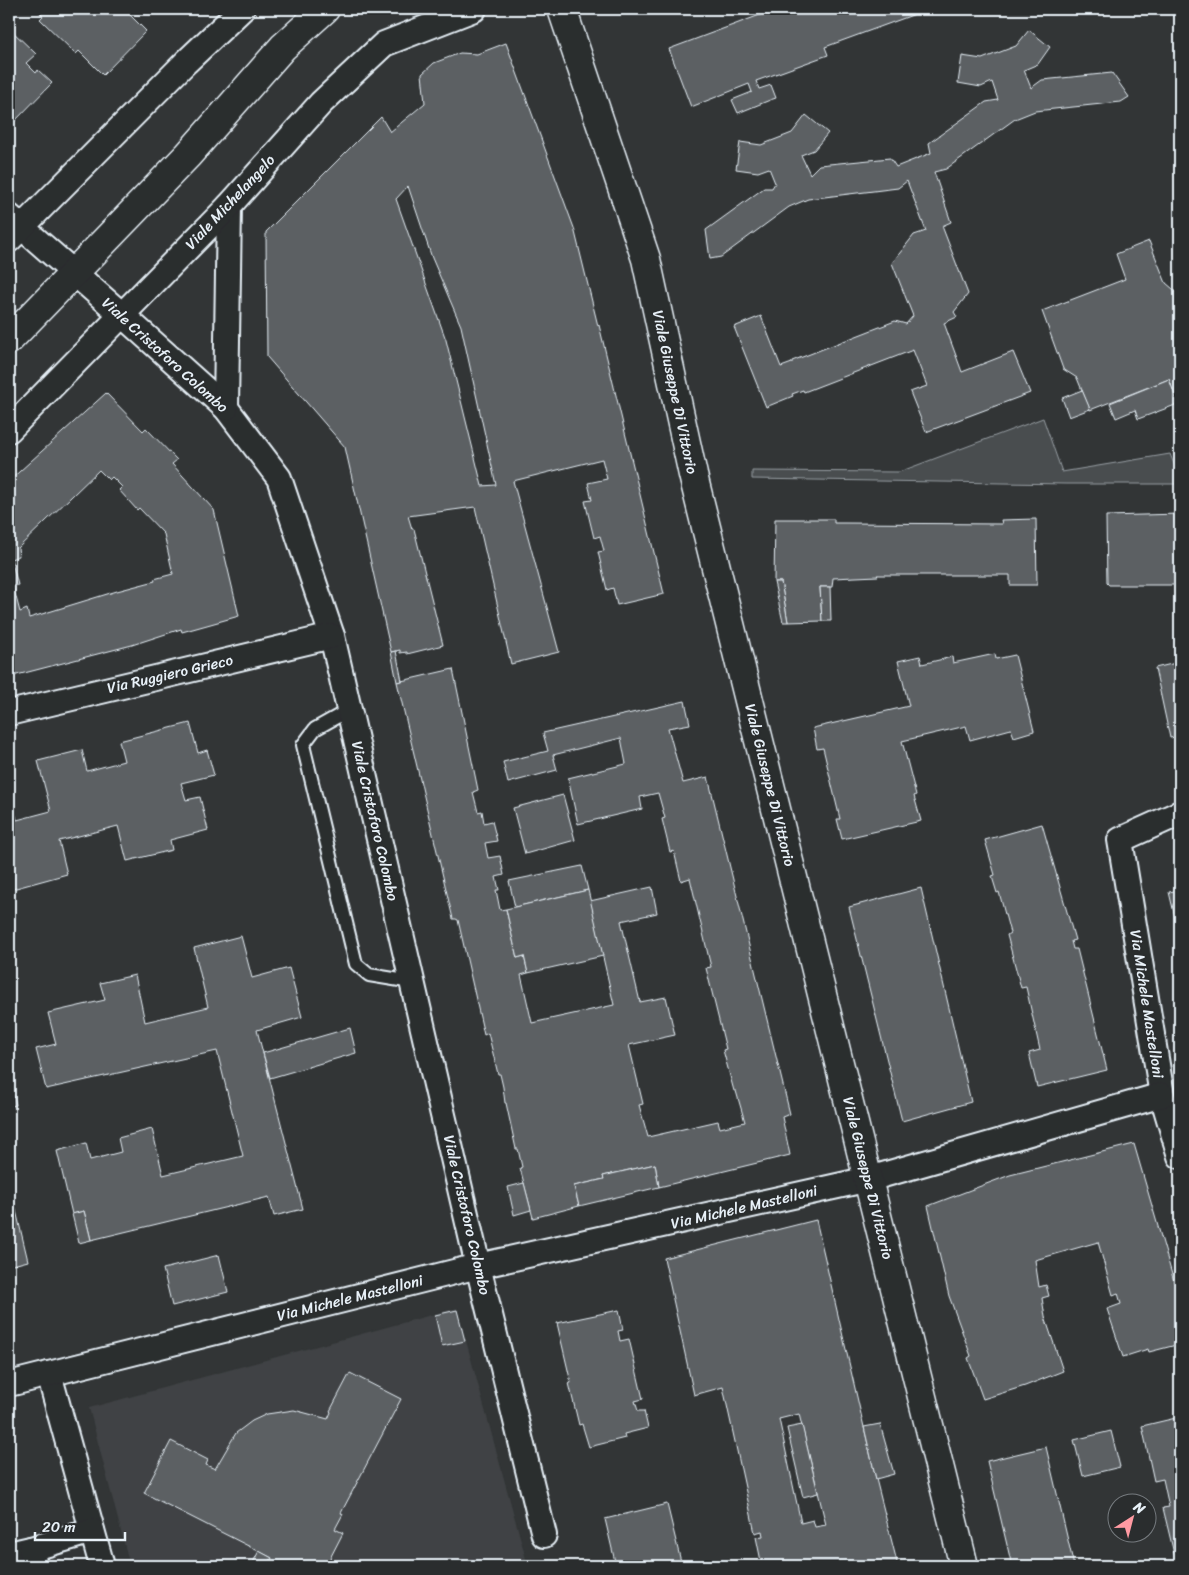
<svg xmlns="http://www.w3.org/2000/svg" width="1189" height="1575" font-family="Sriracha,sans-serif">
	<rect width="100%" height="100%" fill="#323536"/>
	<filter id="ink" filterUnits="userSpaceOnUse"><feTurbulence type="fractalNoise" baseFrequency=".02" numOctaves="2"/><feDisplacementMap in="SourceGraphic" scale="10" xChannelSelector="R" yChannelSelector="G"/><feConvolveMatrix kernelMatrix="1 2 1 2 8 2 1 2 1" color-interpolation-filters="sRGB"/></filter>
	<g filter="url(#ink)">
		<polygon fill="#3f4244" points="457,1308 528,1566 130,1566 89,1408"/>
		<polygon fill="#494d4f" stroke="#989fa4" points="1043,418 1062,472 1170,454 1180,479 1180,484 1066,484 752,479 752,471 899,472"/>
		<g fill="#5c6063" stroke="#e8f1f8" fill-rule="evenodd">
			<polygon points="36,9 124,9 146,31 103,75 79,51 76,54 40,19 43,16"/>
			<polygon points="776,9 929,9 825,47 828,55 756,81 759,89 771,85 776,98 770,100 738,113 732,100 752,92 749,84 691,107 669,49"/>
			<polygon points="9,28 36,54 26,63 36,73 38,70 52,83 12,124 9,121"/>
			<polygon points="1029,30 1050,47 1038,64 1024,70 1031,88 1042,80 1112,73 1129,97 1121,102 1035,111 1015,119 946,169 934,172 951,222 942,226 968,294 954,312 957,317 944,323 962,372 1013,352 1030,393 926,432 910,392 927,386 913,350 804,392 803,390 792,394 793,396 766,407 734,327 761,316 781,367 792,363 792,361 895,321 906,324 913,316 892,263 914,235 926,231 907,181 898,188 808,199 789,207 721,257 710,259 706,230 764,188 772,188 775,183 769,168 758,172 736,169 740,142 761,145 792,133 806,115 828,133 814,150 801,155 810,174 819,165 890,158 896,167 931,153 929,143 986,102 998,100 992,82 981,87 958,83 962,56 982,59 1016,46"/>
			<path d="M506,43L574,228L598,326L599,325L664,594L617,605L613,588L607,590L598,552L604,551L600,536L594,538L585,501L592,500L588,483L607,479L602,459L513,481L559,652L511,664L475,507L408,516L412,529H414L443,645L407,654V652L400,653V650L391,652L345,447L267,357L266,232L381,117L390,132L425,103L422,74L434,63L460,53L477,54ZM408,186L432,258L461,326L496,485L482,486L446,340L396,199Z"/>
			<polygon points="1149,241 1166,283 1180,295 1180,400 1177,401 1169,379 1090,410 1077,378 1063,369 1042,311 1125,279 1116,254"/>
			<polygon points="1169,379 1178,404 1138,419 1135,410 1116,418 1110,403"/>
			<polygon points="1082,390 1090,409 1069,417 1062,398"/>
			<path d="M106,393L143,431L146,428L177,460L172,464L214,510L239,616L182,632L181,629L132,645L9,677V481ZM99,470L109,480L112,477L122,487L119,490L137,510L139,508L164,534L173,574L154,579L155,581L117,591L29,618L27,609L20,612L13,586L18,585L11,559L19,556L18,548Z"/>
			<polygon points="1180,514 1180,585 1109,585 1107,583 1106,516"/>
			<polygon points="775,519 834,519 834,523 845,523 1002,524 1001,520 1036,519 1037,585 1010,585 1010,575 877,575 878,576 833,578 832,587 820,587 822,621 788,622 781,582 774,582"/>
			<polygon points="774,582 781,582 788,622 783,622"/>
			<polygon points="820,587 830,587 831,621 822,621"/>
			<polygon points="396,651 402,681 397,682 391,652"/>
			<polygon points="995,654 996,659 1015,655 1034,731 1014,737 1011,729 970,740 966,726 902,741 916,795 914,796 921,821 842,839 837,819 840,819 823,748 817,749 813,728 909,706 898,661 920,656 922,664 952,657 953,663"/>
			<polygon points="1180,662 1180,736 1170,738 1155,668"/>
			<polygon points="453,669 478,790 473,792 478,812 482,811 484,823 492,821 497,841 485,843 488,858 500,856 504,875 496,877 499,890 496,890 500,910 506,909 517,958 524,956 528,973 521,975 532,1023 614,1005 590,901 652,887 657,913 621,921 640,1002 666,997 675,1035 629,1045 643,1104 639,1105 648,1137 718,1121 720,1128 745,1122 736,1091 734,1091 723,1050 726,1049 706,968 711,967 690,878 681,881 674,851 670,852 662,819 665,818 658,793 640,797 642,809 578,824 568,778 626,764 621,738 553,755 557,770 508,783 503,762 548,751 543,733 685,701 690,724 668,728 683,783 708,777 790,1114 782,1117 790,1155 659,1187 655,1164 603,1176 604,1179 574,1186 579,1206 533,1218 520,1168 522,1167 518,1149 516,1149 506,1103 505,1103 503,1087 500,1074 498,1074 488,1033 484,1035 458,920 456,919 453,919 397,682"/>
			<polygon points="190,723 198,753 207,750 214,775 181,783 186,800 200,797 208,830 170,840 172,850 127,861 118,826 59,841 67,874 9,890 9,790 17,820 51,811 38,761 82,750 87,771 124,761 119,741"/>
			<polygon points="563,795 575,840 525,854 513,808"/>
			<polygon points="1042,824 1075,940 1071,941 1073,949 1077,949 1107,1070 1037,1087 1029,1053 1040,1050 1026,987 1021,988 1007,935 1010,933 999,892 997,893 993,880 992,876 995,875 985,840"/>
			<polygon points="582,866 588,890 515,907 509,881"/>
			<polygon points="921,888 971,1102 902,1121 849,907"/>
			<polygon points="588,890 603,956 528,973 524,956 517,958 506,909"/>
			<polygon points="1180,890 1180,933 1179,934 1169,892"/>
			<polygon points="241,936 252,978 289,968 302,1017 257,1030 303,1209 274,1216 269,1197 91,1240 84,1211 72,1214 57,1151 86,1143 90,1160 121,1152 118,1138 152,1129 163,1175 243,1156 217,1051 46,1089 36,1049 56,1044 48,1013 105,1000 100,983 135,975 145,1022 208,1007 194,948"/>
			<polygon points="350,1028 356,1053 270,1078 263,1053"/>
			<polygon points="9,1075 16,1105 9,1107"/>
			<polygon points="1134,1144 1180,1302 1180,1344 1149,1352 1148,1349 1123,1357 1107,1309 1121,1304 1118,1293 1113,1295 1098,1242 1035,1260 1039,1287 1046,1285 1049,1296 1042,1298 1045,1317 1063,1371 1025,1386 983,1399 968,1358 971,1356 949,1296 928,1206 1010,1175"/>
			<polygon points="655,1164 659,1187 579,1206 574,1186 604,1179 603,1176"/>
			<polygon points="9,1181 28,1261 9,1266"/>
			<polygon points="524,1183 531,1210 514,1215 508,1187"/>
			<polygon points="84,1211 91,1240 79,1243 72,1214"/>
			<path d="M816,1220L876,1479L898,1566H762L756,1537L763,1536L762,1531L755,1533L723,1387L694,1395L664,1258ZM799,1414L826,1525L815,1527L813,1520L801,1523L779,1419Z"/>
			<polygon points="219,1255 228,1292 172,1306 163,1269"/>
			<polygon points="457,1310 465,1341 442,1346 435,1315"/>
			<polygon points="619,1310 623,1330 618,1331 620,1341 629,1339 643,1399 635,1401 638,1411 644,1411 648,1428 624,1434 625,1438 589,1447 582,1424 579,1425 572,1396 569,1383 571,1383 557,1323"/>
			<polygon points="350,1373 401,1399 341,1513 343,1514 335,1529 343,1533 326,1566 267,1566 272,1558 144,1493 171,1441 208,1460 206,1465 215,1469 236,1433 252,1421 267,1414 294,1410 328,1419 331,1412 330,1411"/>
			<polygon points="1180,1417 1180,1566 1177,1566 1163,1508 1169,1507 1163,1479 1154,1481 1142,1426"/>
			<polygon points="880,1424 894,1474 876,1479 864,1427"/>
			<polygon points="802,1425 818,1493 803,1497 787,1428"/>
			<polygon points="1111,1431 1120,1467 1083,1476 1074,1440"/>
			<polygon points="1046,1447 1074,1566 1012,1566 987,1461"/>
			<polygon points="667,1504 682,1566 616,1566 605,1519"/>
			<polygon points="259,1551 272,1558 267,1566 251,1566"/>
		</g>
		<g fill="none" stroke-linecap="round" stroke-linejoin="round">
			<defs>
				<polyline id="lane" points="349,710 315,729 303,745 356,964 369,975 412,982"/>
				<g id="street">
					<polyline points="9,216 121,314 226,408 279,478 332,636 478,1266 544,1535"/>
					<polyline points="9,240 186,62 242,9"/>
					<polyline points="226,408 229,206"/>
					<polyline points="9,430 229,206 321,103 384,44 474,9"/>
					<polyline points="9,713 332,636"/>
					<polyline points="1180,813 1120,840 1162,1095 1180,1156"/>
					<polyline points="49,1374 102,1566"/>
					<polyline points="9,1384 478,1266 869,1179 1162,1095"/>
					<polyline points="9,1554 31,1549"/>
					<polyline points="35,1566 31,1549 92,1531"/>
				</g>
				<g id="secondary">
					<polyline points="562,9 646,259 693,475 964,1566"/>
					<polyline points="9,340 188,155 283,47 325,9"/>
				</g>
			</defs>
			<use href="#lane" stroke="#e8f1f8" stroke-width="16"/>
			<use href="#street" stroke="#e8f1f8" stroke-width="28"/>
			<use href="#secondary" stroke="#e8f1f8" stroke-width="31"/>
			<use href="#lane" stroke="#2a2d2e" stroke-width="12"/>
			<use href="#street" stroke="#2a2d2e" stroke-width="24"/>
			<use href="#secondary" stroke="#2a2d2e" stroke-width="28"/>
		</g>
	</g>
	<g text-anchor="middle" stroke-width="4" stroke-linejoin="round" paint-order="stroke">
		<g font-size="15" fill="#e8f1f8" stroke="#2a2d2e">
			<text transform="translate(230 202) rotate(-47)" y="5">Viale Michelangelo</text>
			<text transform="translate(165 355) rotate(42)" y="5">Viale Cristoforo Colombo</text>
			<text transform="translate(675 392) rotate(78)" y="5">Viale Giuseppe Di Vittorio</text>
			<text transform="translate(170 674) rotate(-13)" y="5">Via Ruggiero Grieco</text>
			<text transform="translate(770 785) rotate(76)" y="5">Viale Giuseppe Di Vittorio</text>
			<text transform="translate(375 821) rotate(77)" y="5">Viale Cristoforo Colombo</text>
			<text transform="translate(1147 1004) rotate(81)" y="5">Via Michele Mastelloni</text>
			<text transform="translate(868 1178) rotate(76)" y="5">Viale Giuseppe Di Vittorio</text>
			<text transform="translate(744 1207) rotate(-13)" y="5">Via Michele Mastelloni</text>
			<text transform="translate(467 1215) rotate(77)" y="5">Viale Cristoforo Colombo</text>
			<text transform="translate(350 1298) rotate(-14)" y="5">Via Michele Mastelloni</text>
		</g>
	</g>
	<rect width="1189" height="1575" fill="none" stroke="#2a2d2e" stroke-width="30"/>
	<rect x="15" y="15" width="1159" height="1545" fill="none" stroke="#e8f1f8" stroke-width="2" filter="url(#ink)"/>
	<g transform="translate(1132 1518) rotate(36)"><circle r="24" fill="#2a2d2e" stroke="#767b7f"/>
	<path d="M0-4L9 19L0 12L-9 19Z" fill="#ff9aa2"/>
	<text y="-8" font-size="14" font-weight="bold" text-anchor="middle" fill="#e8f1f8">N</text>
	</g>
	<path d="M35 1532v8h90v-8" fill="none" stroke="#e8f1f8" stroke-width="2.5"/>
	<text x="42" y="1532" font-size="15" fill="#e8f1f8" stroke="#2a2d2e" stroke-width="4" paint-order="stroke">20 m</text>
</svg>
